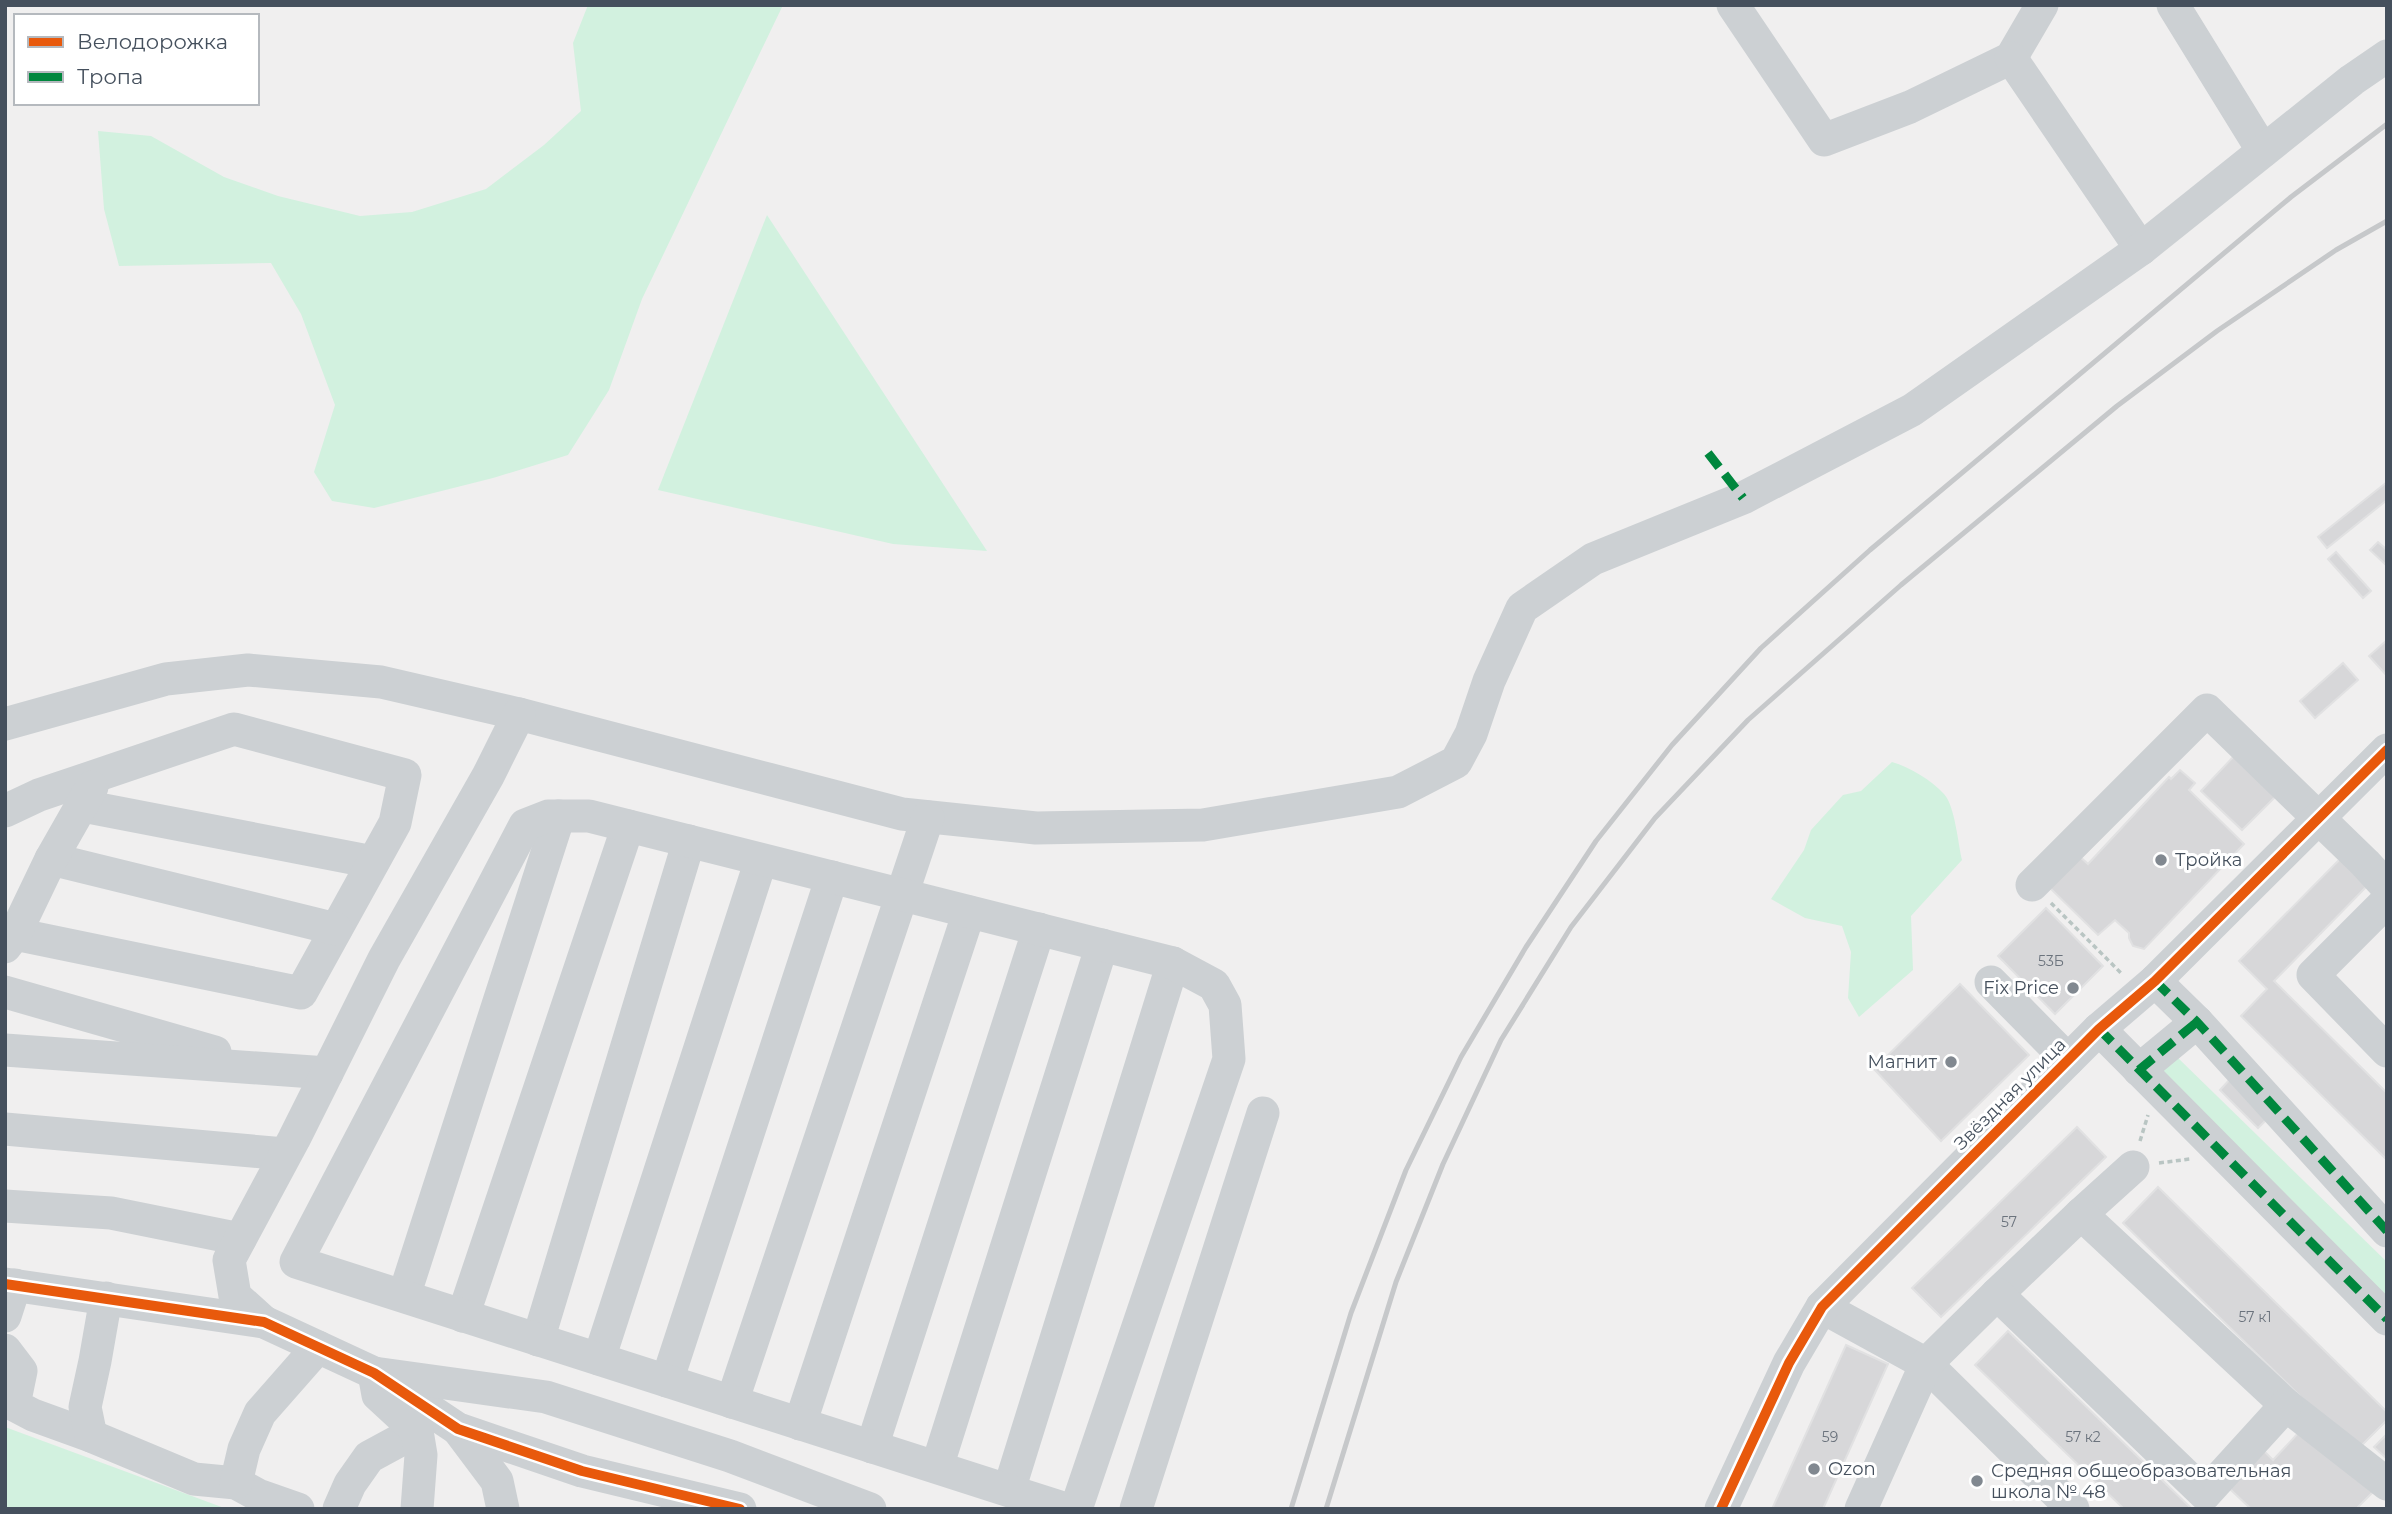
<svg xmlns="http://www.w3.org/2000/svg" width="2392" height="1514" font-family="Montserrat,sans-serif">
	<rect width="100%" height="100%" fill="#f0efef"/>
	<g fill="#d2f1df">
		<polygon points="588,5 783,5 642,299 609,390 568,455 493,478 374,508 332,501 314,472 335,405 301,314 271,263 119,266 104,209 98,131 151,136 224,177 278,196 360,216 412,212 486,189 544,145 581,111 573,43"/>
		<polygon points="767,215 987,551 893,544 658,490"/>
		<path d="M1892,762C1910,767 1931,780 1944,794C1955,806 1958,843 1962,860L1911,916L1913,970L1859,1017L1848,998L1851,952L1842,926L1805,918L1771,899L1804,850L1811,830L1843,795L1861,791Z"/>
		<polygon points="2176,1056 2387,1262 2387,1305 2156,1074"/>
		<polygon points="5,1427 227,1509 5,1509"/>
	</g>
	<g fill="#d7d7d9" stroke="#e1e1e2" stroke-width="2">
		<polygon points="2387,482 2387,500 2327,548 2318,537"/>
		<polygon points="2378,542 2387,550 2387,566 2370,550"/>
		<polygon points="2336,552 2371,591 2363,598 2328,559"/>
		<polygon points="2387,640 2387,676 2369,656"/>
		<polygon points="2343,663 2358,680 2315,718 2300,701"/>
		<polygon points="2236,754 2278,794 2242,830 2201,791"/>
		<polygon points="2180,770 2195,783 2189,790 2244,844 2144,949 2133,946 2129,938 2129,933 2115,920 2098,935 2048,886 2078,855 2088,864 2169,777 2171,779"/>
		<polygon points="2343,856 2370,883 2274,981 2387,1093 2387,1160 2241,1016 2267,989 2239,961"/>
		<polygon points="2046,908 2103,966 2055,1014 1998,956"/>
		<polygon points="1960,984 2029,1055 1941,1141 1874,1069"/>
		<polygon points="2232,1077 2270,1116 2258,1128 2220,1090"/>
		<polygon points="2077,1127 2106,1157 1941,1317 1912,1288"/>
		<polygon points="2158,1187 2387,1412 2387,1420 2356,1451 2123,1223"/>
		<polygon points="2008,1331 2192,1509 2124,1509 1975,1365"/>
		<polygon points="1846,1345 1888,1364 1823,1509 1772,1509"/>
		<polygon points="2302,1429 2374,1491 2356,1509 2251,1509 2230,1489 2260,1447 2273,1460"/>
		<polygon points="2387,1434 2387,1459 2374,1447"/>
	</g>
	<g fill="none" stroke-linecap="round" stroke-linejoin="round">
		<g stroke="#b9c5c3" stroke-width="3.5" stroke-dasharray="5 3.5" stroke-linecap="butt">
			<polyline points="2051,903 2122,974"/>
			<polyline points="2140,1141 2148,1115"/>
			<polyline points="2159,1163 2190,1159"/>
		</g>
		<g stroke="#ccd0d3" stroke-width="33">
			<polyline points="1733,5 1824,140 1910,107 2011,58 2042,5"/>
			<polyline points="2173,5 2263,151"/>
			<polyline points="2011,58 2141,249"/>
			<polyline points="5,724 166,679 248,670 381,682 519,714 902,814 1036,828 1203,825 1398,792 1456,762 1471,734 1489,681 1522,608 1593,559 1743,498 1912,410 2141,249 2352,80 2387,56"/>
			<polyline points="83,806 373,862"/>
			<polyline points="5,811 39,795 234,729 405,775 395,823 301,993 15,934"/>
			<polyline points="51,859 336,929"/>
			<polyline points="2032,885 2207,710 2365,863 2387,887"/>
			<polyline points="2387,901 2313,975 2387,1051"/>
			<polyline points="5,947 15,934 51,859 92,787"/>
			<polyline points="2155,981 2197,1022 2387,1231"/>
			<polyline points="1991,982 2068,1060"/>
			<polyline points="5,992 215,1052"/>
			<polyline points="2099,1029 2387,1319"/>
			<polyline points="5,1050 327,1073"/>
			<polyline points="2139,1070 2197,1022"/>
			<polyline points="5,1129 285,1154"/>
			<polyline points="5,1206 111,1213 240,1239"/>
			<polyline points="2081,1214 2133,1167"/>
			<polyline points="5,1284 264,1322 374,1373 458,1429 582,1471 740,1509"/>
			<polyline points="1997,1294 2081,1214 2286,1405 2387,1484"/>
			<polyline points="404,1296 559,816"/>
			<polyline points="1822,1307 1926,1364 2073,1509"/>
			<polyline points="5,1316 15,1285"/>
			<polyline points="463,1316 628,826"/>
			<polyline points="264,1322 235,1296 229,1260 294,1139 384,959 488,776 519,714"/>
			<polyline points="538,1340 689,841"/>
			<polyline points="5,1350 21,1371 14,1405 33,1415 91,1436 194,1479 236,1483 258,1495 298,1509"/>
			<polyline points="599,1359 761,860"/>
			<polyline points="667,1381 832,877"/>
			<polyline points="732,1402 928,817"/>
			<polyline points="800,1424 969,912"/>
			<polyline points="458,1429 497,1481 503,1509"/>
			<polyline points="91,1436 85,1407 95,1361 106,1298"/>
			<polyline points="872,1447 1039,929"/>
			<polyline points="937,1467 1102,945"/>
			<polyline points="236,1483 244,1449 260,1413 318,1347"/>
			<polyline points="1009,1490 1173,963"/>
			<polyline points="339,1509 350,1484 369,1457 417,1431"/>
			<polyline points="417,1509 421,1455 417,1431 378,1395 374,1373 546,1397 730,1456 870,1509"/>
			<polyline points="1066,1509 296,1262 525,825 548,816 589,816 1173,963 1214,985 1225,1005 1229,1059 1076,1509"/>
			<polyline points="1136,1509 1263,1113"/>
			<polyline points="1721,1509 1789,1363 1822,1307 2099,1029 2155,981 2387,750"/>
			<polyline points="1861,1509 1926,1364 1997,1294 2205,1494 2286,1405"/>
		</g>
		<g stroke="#c6c8ca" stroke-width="5">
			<polyline points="1291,1509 1351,1313 1406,1170 1461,1057 1526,947 1596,841 1672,745 1761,648 1870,550 2291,197 2387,124"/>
			<polyline points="1326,1509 1396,1282 1443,1164 1501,1040 1571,927 1655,818 1748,720 1901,585 2117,406 2217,331 2336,250 2387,221"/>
		</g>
		<g stroke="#00873e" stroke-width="9" stroke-dasharray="18 9" stroke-linecap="butt">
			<polyline points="1708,453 1743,498"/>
			<polyline points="2155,981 2197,1022 2387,1231"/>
			<polyline points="2099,1029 2387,1319"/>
			<polyline points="2139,1070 2197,1022"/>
		</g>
		<defs>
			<g id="cycleway">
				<polyline points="5,1284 264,1322 374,1373 458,1429 582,1471 740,1509"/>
				<polyline points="1721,1509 1789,1363 1822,1307 2099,1029 2155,981 2387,750"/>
			</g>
		</defs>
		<use href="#cycleway" stroke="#fff" stroke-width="15"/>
		<use href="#cycleway" stroke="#e8590c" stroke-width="10"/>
	</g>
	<g fill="#818890" stroke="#fff" stroke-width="2.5">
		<circle cx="2161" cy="860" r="7"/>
		<circle cx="2073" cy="988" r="7"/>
		<circle cx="1951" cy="1062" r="7"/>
		<circle cx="1814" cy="1469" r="7"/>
		<circle cx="1977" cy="1481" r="7"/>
	</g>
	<g text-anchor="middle" stroke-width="6" stroke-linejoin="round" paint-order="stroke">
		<g font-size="14" fill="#6b737d">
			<text x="2051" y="966">53Б</text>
			<text x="2009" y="1227">57</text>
			<text x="2255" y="1322">57 к1</text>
			<text x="1830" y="1442">59</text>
			<text x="2083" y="1442">57 к2</text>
		</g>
		<g font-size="18" fill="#45505d" stroke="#fff" text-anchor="start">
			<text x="2175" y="866">Тройка</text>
			<text x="2059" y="994" text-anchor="end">Fix Price</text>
			<text x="1937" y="1068" text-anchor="end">Магнит</text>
			<text x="1828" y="1475">Ozon</text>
			<text x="1991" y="1477">Средняя общеобразовательная<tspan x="1991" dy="21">школа № 48</tspan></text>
		</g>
		<g font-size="18" fill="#45505d" stroke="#fff">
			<text transform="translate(2010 1094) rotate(-45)" y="6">Звёздная улица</text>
		</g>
	</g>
	<rect width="2392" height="1514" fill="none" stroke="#45505d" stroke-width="14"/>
	<rect x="14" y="14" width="245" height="91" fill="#ffffff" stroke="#b5b9be" stroke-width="2"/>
	<rect x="28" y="37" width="35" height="10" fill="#e8590c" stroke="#b5b9be" stroke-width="2"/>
	<text x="77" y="49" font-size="21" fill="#45505d">Велодорожка</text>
	<rect x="28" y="72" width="35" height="10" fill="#00873e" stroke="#b5b9be" stroke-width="2"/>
	<text x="77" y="84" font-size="21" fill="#45505d">Тропа</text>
</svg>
